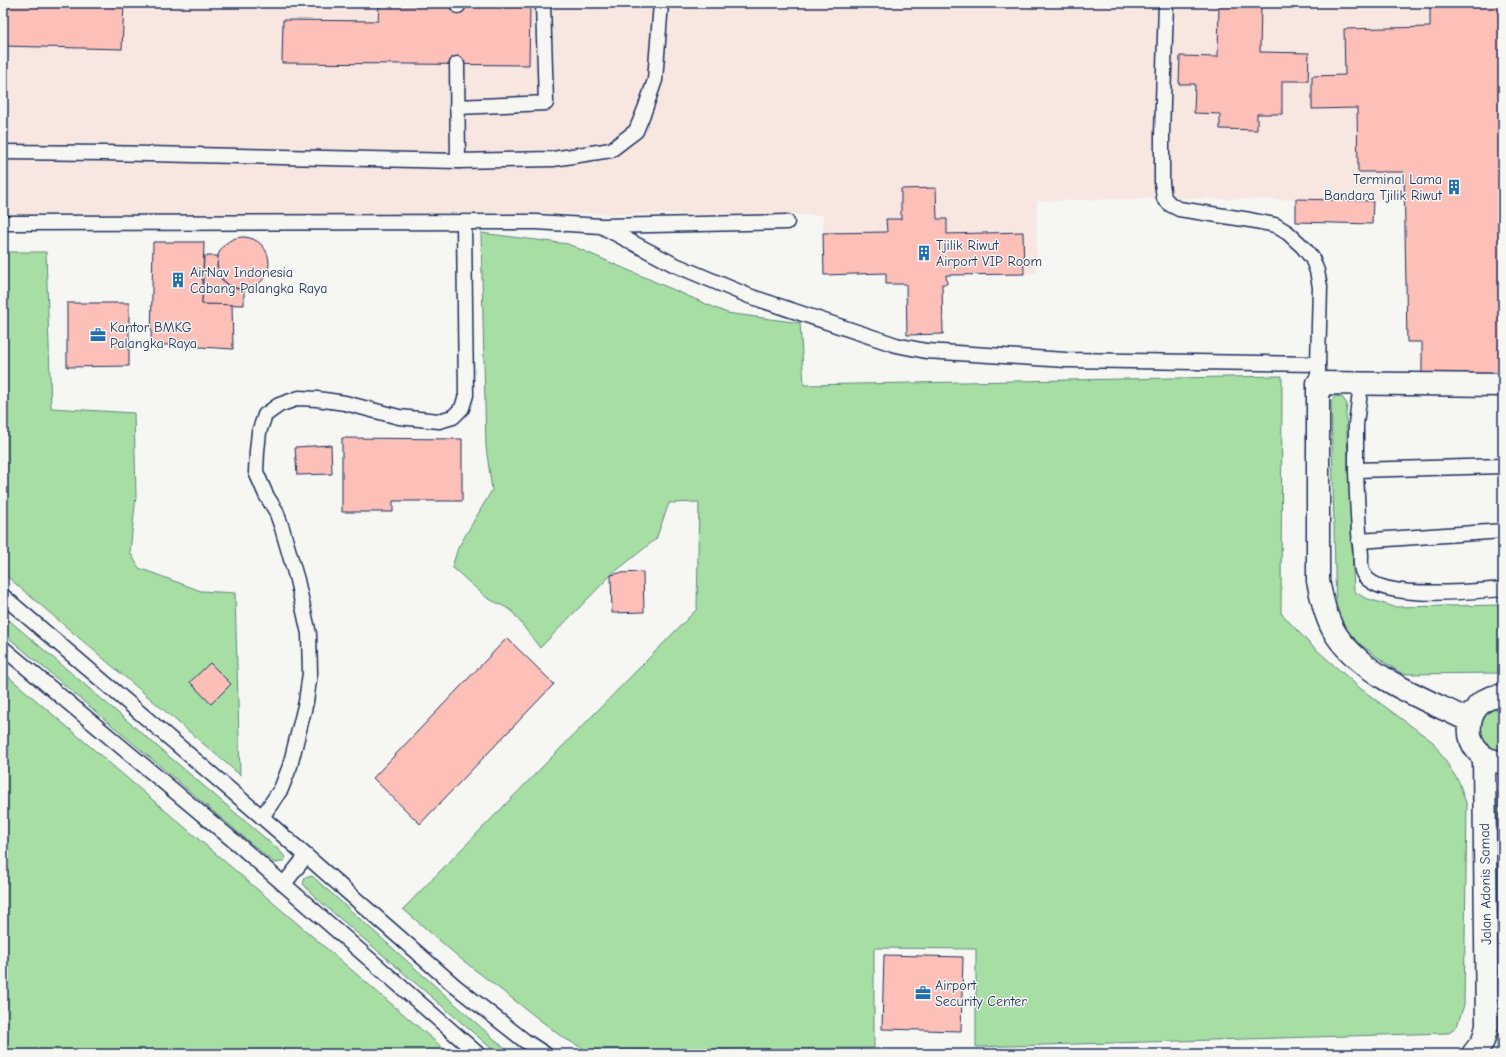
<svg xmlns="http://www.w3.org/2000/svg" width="1506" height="1057" font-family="'Comic Neue',sans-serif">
	<rect width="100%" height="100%" fill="#f6f6f2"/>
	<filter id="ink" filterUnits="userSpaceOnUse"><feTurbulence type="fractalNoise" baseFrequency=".025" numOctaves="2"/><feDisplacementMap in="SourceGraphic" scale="8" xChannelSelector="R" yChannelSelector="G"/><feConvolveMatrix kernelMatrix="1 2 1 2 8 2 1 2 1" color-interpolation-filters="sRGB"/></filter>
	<g filter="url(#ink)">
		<polygon fill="#f8e6e1" points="3,3 1503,3 1422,375 1422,342 1407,342 1405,201 1164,198 1037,201 1036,273 947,275 947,284 942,284 943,334 907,335 906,284 886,284 886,273 824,275 823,215 475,213 3,218"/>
		<g fill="#a6dea3" stroke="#608680">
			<polygon points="481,233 568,244 727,313 800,323 804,385 1282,376 1281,613 1310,644 1361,689 1433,742 1459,782 1467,806 1464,1005 1457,1026 1448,1033 976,1047 976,949 874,948 874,1048 586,1050 562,1037 461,959 403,909 697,609 699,502 669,503 656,539 611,575 540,648 511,610 487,598 452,567 458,548 492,490 486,447"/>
			<polygon points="3,252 46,252 51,408 134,413 136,496 130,552 139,568 201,591 235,593 240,775 3,573"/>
			<polygon points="1335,396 1342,397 1347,404 1346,414 1354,591 1365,598 1395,607 1503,605 1503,673 1403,674 1387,664 1356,641 1338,620 1336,613 1331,401"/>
			<polygon points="3,615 279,850 285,857 284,861 277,863 273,862 3,633"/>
			<polygon points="3,672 450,1054 3,1054"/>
			<polygon points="1497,704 1503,704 1503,754 1490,750 1482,740 1480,725 1485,713"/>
			<polygon points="1503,776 1503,1054 1496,1054 1497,1049 1498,784 1500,779"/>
			<polygon points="312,876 502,1046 512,1054 498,1054 315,897 303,884 305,878"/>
		</g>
		<g fill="#fcc0b8" stroke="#1b2f5e">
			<polygon points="3,3 124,3 122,49 3,46"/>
			<polygon points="1219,3 1261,3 1260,52 1309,53 1308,81 1282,81 1282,114 1257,114 1257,130 1220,129 1220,114 1194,113 1195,84 1179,84 1180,56 1218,57"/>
			<polygon points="1453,3 1503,3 1503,374 1422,375 1422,342 1407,342 1404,172 1358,172 1357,108 1312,109 1312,76 1345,75 1344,29 1430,27 1430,6 1453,5"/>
			<polygon points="379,5 530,7 529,65 282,63 283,20 378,21"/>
			<polygon points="936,188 937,219 947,219 947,234 1023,232 1024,274 946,275 947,284 942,284 943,334 907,335 906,284 886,284 886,273 824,275 823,233 887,232 886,219 901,219 901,189"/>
			<polygon points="1296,199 1373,201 1372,224 1296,222"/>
			<circle cx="243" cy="263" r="26"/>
			<polygon points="153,242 204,242 202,304 232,304 233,349 151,344"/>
			<polygon points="204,256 218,256 217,266 221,279 231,287 244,290 244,305 202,304"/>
			<polygon points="67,303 129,303 129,366 67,367"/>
			<polygon points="342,438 462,439 462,501 393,501 393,512 342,512"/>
			<polygon points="331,445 332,474 297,475 295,447"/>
			<polygon points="643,572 644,612 612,613 611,575 619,573"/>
			<polygon points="507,638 554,684 420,824 373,778"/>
			<polygon points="210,663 231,684 211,704 190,682"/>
			<polygon points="884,955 963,957 961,1031 882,1029"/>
		</g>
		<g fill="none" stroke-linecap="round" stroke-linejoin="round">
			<defs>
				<g id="service">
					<polyline points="1166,3 1162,135 1162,183 1164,198 1171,205 1179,209 1250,220 1275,225 1288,233 1303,247 1312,258 1317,271 1320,287 1318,364"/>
					<polyline points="458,6 458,3"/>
					<polyline points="457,64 458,161"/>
					<polyline points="457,107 546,103 543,3"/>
					<polyline points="3,152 104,153 458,161 553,159 611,150 636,131 645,109 655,80 661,3"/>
					<polyline points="3,223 536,222 601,226 673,264 749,296 896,345 926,351 1066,360 1318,364 1318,383"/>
					<polyline points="604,226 787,222"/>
					<polyline points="1361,384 1356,424 1356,470 1503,466"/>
					<path d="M1356,470C1357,498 1358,527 1361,555C1361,560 1360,568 1363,573C1376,602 1476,591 1503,589"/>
					<polyline points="1359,541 1503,531"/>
					<polyline points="3,596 262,817 455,986 525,1041 545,1054"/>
					<polyline points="3,648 240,846 478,1054"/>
					<polyline points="262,817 281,789 290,766 306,702 310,673 309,634 297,580 282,528 276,511 266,495 256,472 257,451 259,432 265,415 279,405 299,398 317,399 345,403 399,417 439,421 453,417 462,408 466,395 464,223"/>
					<polyline points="284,884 306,856"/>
				</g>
				<g id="secondary">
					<path d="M1503,696C1459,695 1458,762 1503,762"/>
					<path d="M1470,721C1425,699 1366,678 1337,636C1326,620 1322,599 1318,581V383L1503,385"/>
					<polyline points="1473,1054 1483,1041 1487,1026 1484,758"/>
				</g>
			</defs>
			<use href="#service" stroke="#1b2f5e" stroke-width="17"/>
			<use href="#secondary" stroke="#1b2f5e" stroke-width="25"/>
			<use href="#service" stroke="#f6f6f2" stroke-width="14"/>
			<use href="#secondary" stroke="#f6f6f2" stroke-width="22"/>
		</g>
	</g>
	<defs>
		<symbol id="building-bare" viewBox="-9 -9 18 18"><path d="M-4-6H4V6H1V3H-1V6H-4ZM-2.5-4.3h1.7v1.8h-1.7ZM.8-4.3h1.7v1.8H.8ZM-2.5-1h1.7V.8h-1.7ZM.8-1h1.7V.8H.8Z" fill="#1f6fb2" stroke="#f6f6f2" stroke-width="2.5" paint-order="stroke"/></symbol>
		<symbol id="office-bare" viewBox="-9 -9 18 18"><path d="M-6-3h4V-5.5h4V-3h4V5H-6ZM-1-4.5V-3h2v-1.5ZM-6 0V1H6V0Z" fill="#1f6fb2" stroke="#f6f6f2" stroke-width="2.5" paint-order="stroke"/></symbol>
	</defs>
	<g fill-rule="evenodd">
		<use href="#building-bare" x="1443" y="176" width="22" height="22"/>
		<use href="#building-bare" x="913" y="242" width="22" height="22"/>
		<use href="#building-bare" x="167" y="269" width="22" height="22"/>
		<use href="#office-bare" x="87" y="324" width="22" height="22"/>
		<use href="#office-bare" x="912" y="982" width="22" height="22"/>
	</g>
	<g text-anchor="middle" stroke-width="3" stroke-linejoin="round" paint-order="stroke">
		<g font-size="14" fill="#1b2f5e" stroke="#f6f6f2" text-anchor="start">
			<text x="1442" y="184" text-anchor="end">Terminal Lama<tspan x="1442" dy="16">Bandara Tjilik Riwut</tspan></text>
			<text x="936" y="250">Tjilik Riwut<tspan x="936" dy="16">Airport VIP Room</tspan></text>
			<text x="190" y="277">AirNav Indonesia<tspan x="190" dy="16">Cabang Palangka Raya</tspan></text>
			<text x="110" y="332">Kantor BMKG<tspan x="110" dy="16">Palangka Raya</tspan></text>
			<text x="935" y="990">Airport<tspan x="935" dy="16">Security Center</tspan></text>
		</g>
		<g font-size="14" fill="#1b2f5e" stroke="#f6f6f2">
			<text transform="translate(1485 884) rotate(-91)" y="5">Jalan Adonis Samad</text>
		</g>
	</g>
	<rect width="1506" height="1057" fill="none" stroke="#f6f6f2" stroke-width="16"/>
	<rect x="8" y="8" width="1490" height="1041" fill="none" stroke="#1b2f5e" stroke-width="1.5" filter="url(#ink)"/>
</svg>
